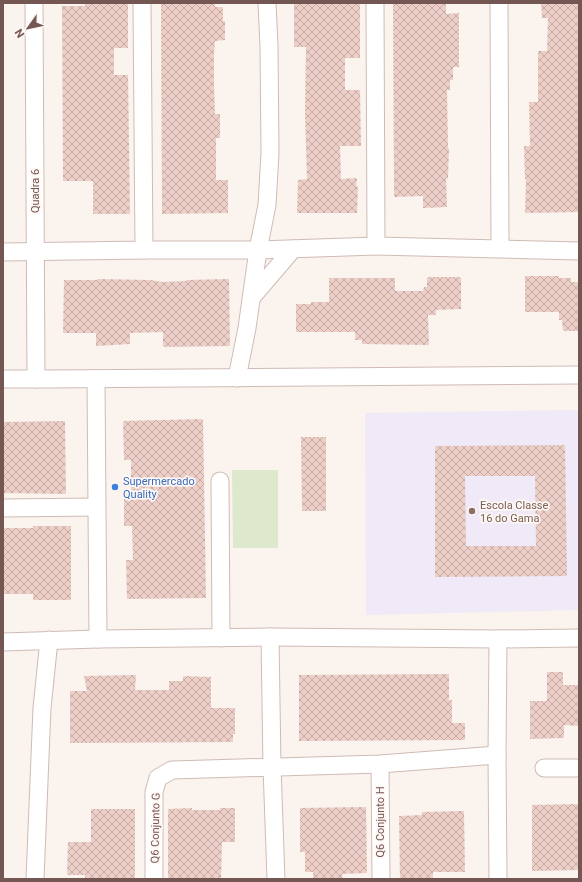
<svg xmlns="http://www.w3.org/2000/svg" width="582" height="882" font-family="Roboto,sans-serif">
	<defs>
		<pattern id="building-cross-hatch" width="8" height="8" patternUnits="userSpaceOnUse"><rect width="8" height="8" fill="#edcfc8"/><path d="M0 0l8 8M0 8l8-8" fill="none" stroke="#c5aba5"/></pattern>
	</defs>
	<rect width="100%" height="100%" fill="#fbf3ed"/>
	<polygon fill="#efe9f8" points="579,410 579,610 366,615 365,413"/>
	<polygon fill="#dee8cc" points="232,470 278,470 278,548 233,548"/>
	<g fill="url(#building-cross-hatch)" fill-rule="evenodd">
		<polygon points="85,3 128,3 128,48 114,48 114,75 128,75 130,214 93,214 93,181 63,181 62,6 85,6"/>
		<polygon points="161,3 215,3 215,7 223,7 223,21 225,21 225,40 215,41 214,54 214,84 215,114 220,114 220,138 216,138 216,180 228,180 228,213 162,214"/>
		<polygon points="294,3 360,3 360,58 345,58 345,90 360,90 361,146 340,146 341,179 357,178 356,186 358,187 357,213 297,213 298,180 307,179 305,113 306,47 294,47"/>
		<polygon points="393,3 446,3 446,14 459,13 459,67 453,67 453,80 450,80 450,90 447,90 448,148 449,148 448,179 446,178 447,207 423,208 423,196 394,197"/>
		<polygon points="541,3 579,3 579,212 525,213 526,179 525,180 524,146 530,146 529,102 538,102 538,51 547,51 548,18 542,18"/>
		<polygon points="525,276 559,276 559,278 571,278 571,282 579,282 579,331 563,331 562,320 559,320 559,312 525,312"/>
		<polygon points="427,277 461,277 461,309 436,310 436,315 428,315 429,345 362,344 362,340 355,340 355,332 296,332 296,304 311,304 311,302 329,302 329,278 395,278 395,291 423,291 424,287 427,287"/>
		<polygon points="97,279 150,280 163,282 186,281 186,280 229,279 230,346 163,347 163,332 130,333 130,344 96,346 96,333 63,333 64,280 97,280"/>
		<polygon points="203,419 206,598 127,599 126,560 133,560 132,526 124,526 124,494 131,494 131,460 124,460 123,421"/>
		<polygon points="65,421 66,494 3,493 3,422"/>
		<polygon points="301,437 326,437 326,511 302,511"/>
		<path d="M565,445L567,576L435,577V446ZM465,476H535L536,546H466Z"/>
		<polygon points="33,526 71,526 71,600 33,600 33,594 3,594 3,528 33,528"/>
		<polygon points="547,672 563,672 563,685 579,685 579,726 564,725 564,738 530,739 530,701 547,701"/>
		<polygon points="449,674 449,700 452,700 452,723 465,723 465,740 299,741 299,675"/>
		<polygon points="136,675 135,690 169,690 169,681 183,681 183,676 211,677 211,708 235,708 235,734 233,734 233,742 70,743 70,691 87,691 84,676"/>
		<polygon points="579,804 579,870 532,871 532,805"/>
		<polygon points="366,807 367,873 342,874 343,879 313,879 313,872 305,872 305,852 300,852 300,808"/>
		<polygon points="192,808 192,810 220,810 220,808 235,808 235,842 222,842 221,879 168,879 168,809"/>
		<polygon points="91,809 135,809 135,879 85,879 85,875 67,875 68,842 91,842"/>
		<polygon points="464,811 465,872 433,872 433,879 400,879 399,816 422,815 422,812"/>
	</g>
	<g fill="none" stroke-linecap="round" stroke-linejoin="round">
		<defs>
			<g id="street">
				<polyline points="34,3 36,379"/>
				<polyline points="499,3 500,248"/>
				<polyline points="376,246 579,251"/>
				<polyline points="144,250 258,250 376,246 375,3"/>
				<polyline points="3,252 144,250 142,3"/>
				<polyline points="252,297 293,249"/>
				<polyline points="237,378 247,328 258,250 267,205 270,153 269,46 267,3"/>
				<polyline points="3,379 48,379 579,375"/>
				<polyline points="96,379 98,639"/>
				<polyline points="220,481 221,638"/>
				<polyline points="3,508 96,507"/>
				<polyline points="270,637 272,767 276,879"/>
				<polyline points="498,639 497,755 498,879"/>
				<polyline points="3,642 98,639 270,637 498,639 579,638"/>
				<polyline points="380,764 381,879"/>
				<polyline points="544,768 579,768"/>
				<polyline points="35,879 42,708 49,640"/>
				<polyline points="154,879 154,792 158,778 172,770 380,764 497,755"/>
			</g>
		</defs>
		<use href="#street" stroke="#cfbbb6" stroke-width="19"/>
		<use href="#street" stroke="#fff" stroke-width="17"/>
	</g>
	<circle fill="#3f7fe0" stroke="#fef7f4" stroke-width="1.5" cx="115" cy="487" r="4"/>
	<circle fill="#8d6e63" stroke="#fef7f4" stroke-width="1.5" cx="472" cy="511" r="4"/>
	<g text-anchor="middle" stroke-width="3.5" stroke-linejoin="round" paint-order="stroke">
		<g font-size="11" fill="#745652" stroke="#fef7f4">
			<text transform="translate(35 191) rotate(-90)" y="4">Quadra 6</text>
			<text transform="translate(380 822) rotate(-90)" y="4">Q6 Conjunto H</text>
			<text transform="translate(155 828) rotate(-89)" y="4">Q6 Conjunto G</text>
		</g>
		<g font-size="11" fill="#366cbe" stroke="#fef7f4" text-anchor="start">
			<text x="123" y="485">Supermercado<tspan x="123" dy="13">Quality</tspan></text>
		</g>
		<g font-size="11" fill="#785e54" stroke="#fef7f4" text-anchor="start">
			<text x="480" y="509">Escola Classe<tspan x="480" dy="13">16 do Gama</tspan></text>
		</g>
	</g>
	<rect width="582" height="882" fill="none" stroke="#745652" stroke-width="8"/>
	<g transform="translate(28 28) rotate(237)" stroke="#fef7f4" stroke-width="3" paint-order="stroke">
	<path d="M0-3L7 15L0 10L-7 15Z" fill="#745652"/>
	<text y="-6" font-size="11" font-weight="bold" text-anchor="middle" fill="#745652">N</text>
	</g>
</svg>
